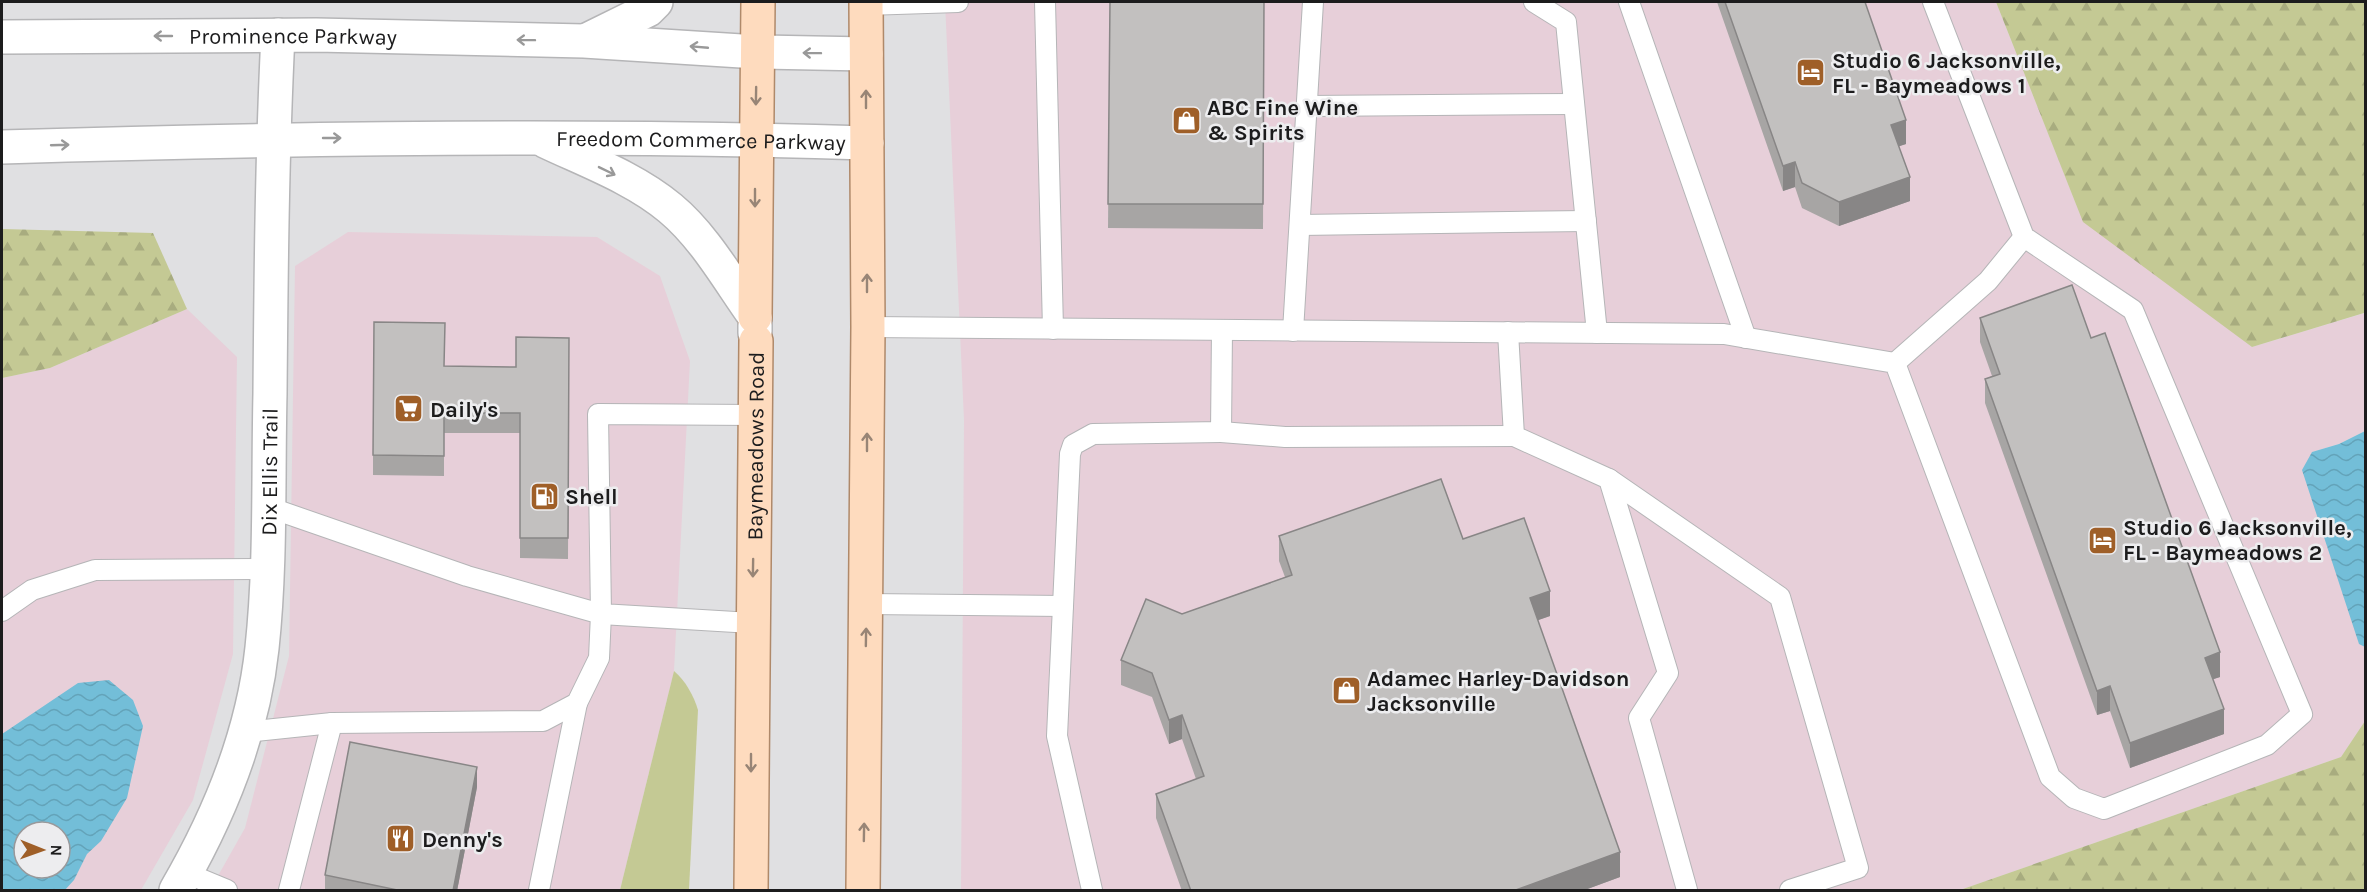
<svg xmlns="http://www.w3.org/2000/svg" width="2367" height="892" font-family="Karla,sans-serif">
	<defs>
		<pattern id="forest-firs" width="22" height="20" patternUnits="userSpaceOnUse" patternTransform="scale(1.5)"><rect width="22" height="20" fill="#c4c994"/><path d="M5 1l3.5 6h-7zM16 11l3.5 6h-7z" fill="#a8ac7f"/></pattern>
		<pattern id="water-waves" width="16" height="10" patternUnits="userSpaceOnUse" patternTransform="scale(1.5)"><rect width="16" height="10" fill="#73bed8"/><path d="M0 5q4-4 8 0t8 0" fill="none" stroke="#63a3b9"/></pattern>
	</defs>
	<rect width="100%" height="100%" fill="#e0e0e2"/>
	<g fill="#e7cfd9" fill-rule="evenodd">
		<polygon points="945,2 1996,2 2080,214 2252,347 2365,313 2365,431 2339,444 2312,452 2359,643 2365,647 2365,721 2341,757 1960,890 961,890 964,420"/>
		<polygon points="348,232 597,237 660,276 690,361 674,671 620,890 210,890 245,828 289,656 295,266"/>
		<path d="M187,309L237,357L233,654L193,800L141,890H2V378L50,368ZM24,832H60V868H24Z"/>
	</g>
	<path fill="#c4c994" d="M674,671C685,680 694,696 698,710L689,890H620Z"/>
	<g fill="url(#forest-firs)">
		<polygon points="1996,2 2365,2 2365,315 2364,313 2252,347 2083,222"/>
		<polygon points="2,229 153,233 187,309 50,368 2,378"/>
		<polygon points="2365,721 2365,890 1960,890 2341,757"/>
	</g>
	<g fill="url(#water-waves)" fill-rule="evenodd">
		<polygon points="2365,431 2366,431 2365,647 2359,644 2302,470 2312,452 2339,444"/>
		<path d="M109,680L133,700L143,726L127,798L101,841L87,854L74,880L65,890H2V734L78,683ZM24,832H60V868H24Z"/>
	</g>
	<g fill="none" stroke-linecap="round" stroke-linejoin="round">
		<defs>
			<g id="lane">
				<polyline points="1045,2 1053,329"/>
				<polyline points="1534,2 1566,22 1597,333"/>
				<polyline points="1629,2 1746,338"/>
				<polyline points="866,5 958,2"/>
				<polyline points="1307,106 1574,104"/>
				<polyline points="1300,225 1586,221"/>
				<polyline points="868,327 1724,334 1895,363 2050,777 2074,798 2104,809 2267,745 2302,714 2133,310 2024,237 1933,2"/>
				<polyline points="1293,331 1313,2"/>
				<polyline points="1508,332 1514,436 1609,479 1668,673 1639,718 1687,890"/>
				<polyline points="1895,363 1988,281 2024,237"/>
				<polyline points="1221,432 1285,437 1514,436"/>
				<polyline points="1609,479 1780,597 1858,868 1790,890"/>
				<polyline points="866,604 1063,606"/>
				<polyline points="2,611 32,590 95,570 267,569"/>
				<polyline points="752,623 601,614 598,414 756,415"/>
				<polyline points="246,732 332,723 543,721 577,703 599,658 601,614 467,576 268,507"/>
				<polyline points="186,873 227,890"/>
				<polyline points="289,890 332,723"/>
				<polyline points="539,890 577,703"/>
				<polyline points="1092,890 1057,736 1070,454 1073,445 1093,434 1221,432 1222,330"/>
			</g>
			<g id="street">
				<path id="s1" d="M176,890C218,818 253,733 262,648C271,564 268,478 270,394C271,274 272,155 278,35"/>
			</g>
			<g id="secondary">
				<path id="s2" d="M2,37L316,35L584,41L757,52L866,54"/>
				<polyline points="587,40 648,10 656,2"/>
				<path d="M545,141C587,161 634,178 670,208C705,237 729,281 755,317V333"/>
				<path id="s3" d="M2,147C290,138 578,134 867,143"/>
			</g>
			<g id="primary">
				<polyline points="755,317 758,2"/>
				<path id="s4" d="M751,890L756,341"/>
				<polyline points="863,890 868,327 866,2"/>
			</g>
		</defs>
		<use href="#lane" stroke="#b5b5b7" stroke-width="22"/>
		<use href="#street" stroke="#b5b5b7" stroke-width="36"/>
		<use href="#secondary" stroke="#b5b5b7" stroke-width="36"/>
		<use href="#primary" stroke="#af896a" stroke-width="36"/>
		<use href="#lane" stroke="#fff" stroke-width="20"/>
		<use href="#street" stroke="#fff" stroke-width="33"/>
		<use href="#secondary" stroke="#fff" stroke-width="33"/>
		<use href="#primary" stroke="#fedbbe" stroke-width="33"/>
	</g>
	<g fill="#a7a5a4">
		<polygon points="1110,2 1264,2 1263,229 1108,228"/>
		<polygon points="1717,2 1865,2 1906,144 1899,146 1910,201 1839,226 1802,208 1795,187 1783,191"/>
		<polygon points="1980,318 2091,338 2220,677 2213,679 2224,734 2130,768 2110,711 2097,715 1985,403 1985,379 1992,376 1980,342"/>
		<polygon points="569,338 568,559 520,558 520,433 444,433 444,476 373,475 373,455 444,366 516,367"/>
		<polygon points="1279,536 1463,539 1550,616 1538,620 1620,877 1582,891 1182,891 1156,818 1156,794 1196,779 1182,739 1169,744 1152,697 1121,685 1121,660 1182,614 1285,577 1279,561"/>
		<polygon points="477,787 457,891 325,891 325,875"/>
	</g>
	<g fill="#888686">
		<polygon points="1906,120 1906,144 1891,149 1891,125"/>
		<polygon points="1795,162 1795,187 1783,191 1783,166"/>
		<polygon points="1910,177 1910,201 1839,226 1839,202"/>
		<polygon points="1550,591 1550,616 1530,623 1530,598"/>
		<polygon points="2220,652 2220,677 2205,682 2205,658"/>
		<polygon points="2110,686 2110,711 2097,715 2097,691"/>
		<polygon points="2224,709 2224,734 2130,768 2130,743"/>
		<polygon points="1182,715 1182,739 1169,744 1169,720"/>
		<polygon points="477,767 477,787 457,891 453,891"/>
		<polygon points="1620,852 1620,877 1582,891 1513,891"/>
	</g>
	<g fill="#c2c0bf" stroke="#888686" stroke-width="1.5">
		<polygon points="1110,2 1264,2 1263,204 1108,204"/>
		<polygon points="1725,2 1865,2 1906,120 1891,125 1910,177 1839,202 1802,183 1795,162 1783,166"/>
		<polygon points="2072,285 2091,338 2105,333 2220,652 2205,658 2224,709 2130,743 2110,686 2097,691 1985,379 2000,374 1980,318"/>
		<polygon points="374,322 445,323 444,366 516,367 516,337 569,338 568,538 520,538 520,413 444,413 444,456 373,455"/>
		<polygon points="1441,479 1463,539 1524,518 1550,591 1530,598 1620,852 1513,891 1191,891 1156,794 1204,776 1182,715 1169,720 1152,673 1121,660 1146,599 1182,614 1292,575 1279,536"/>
		<polygon points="350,742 477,767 453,891 402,891 325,875"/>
	</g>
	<defs><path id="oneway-shaft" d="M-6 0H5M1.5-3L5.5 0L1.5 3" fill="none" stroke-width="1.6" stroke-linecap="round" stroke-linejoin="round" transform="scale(1.5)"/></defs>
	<g stroke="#999">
		<use href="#oneway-shaft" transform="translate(163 36) rotate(180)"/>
		<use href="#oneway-shaft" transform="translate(526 40) rotate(-179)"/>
		<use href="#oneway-shaft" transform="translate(699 47) rotate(-175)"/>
		<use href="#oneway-shaft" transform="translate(812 53) rotate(-179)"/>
		<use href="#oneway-shaft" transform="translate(332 138)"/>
		<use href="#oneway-shaft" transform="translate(60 145) rotate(-2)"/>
		<use href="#oneway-shaft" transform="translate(607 171) rotate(26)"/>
	</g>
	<g stroke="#988576">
		<use href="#oneway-shaft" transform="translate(756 96) rotate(91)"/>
		<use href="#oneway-shaft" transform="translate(866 99) rotate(-90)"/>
		<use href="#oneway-shaft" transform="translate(755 198) rotate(90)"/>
		<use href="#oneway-shaft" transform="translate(867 283) rotate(-90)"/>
		<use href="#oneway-shaft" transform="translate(867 442) rotate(-90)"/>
		<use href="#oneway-shaft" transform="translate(753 568) rotate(91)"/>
		<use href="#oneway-shaft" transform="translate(866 637) rotate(-89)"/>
		<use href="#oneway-shaft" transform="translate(751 763) rotate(90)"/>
		<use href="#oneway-shaft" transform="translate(864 832) rotate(-89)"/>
	</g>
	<defs>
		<symbol id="hotel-square" viewBox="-11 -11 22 22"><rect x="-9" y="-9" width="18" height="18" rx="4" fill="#9f5f28" stroke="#ededef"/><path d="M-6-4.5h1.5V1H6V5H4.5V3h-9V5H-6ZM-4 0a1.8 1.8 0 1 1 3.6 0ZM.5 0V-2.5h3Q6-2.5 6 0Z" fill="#fff"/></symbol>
		<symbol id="shop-square" viewBox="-11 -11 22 22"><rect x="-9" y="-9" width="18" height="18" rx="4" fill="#9f5f28" stroke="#ededef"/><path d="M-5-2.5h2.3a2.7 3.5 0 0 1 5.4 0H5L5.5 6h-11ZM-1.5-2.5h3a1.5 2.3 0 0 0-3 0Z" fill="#fff"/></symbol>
		<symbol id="supermarket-square" viewBox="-11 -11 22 22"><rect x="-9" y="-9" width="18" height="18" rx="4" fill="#9f5f28" stroke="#ededef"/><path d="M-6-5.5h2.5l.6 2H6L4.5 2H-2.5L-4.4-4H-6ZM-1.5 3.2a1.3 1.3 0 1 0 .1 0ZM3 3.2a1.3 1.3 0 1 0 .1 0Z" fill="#fff"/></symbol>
		<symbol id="fuel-square" viewBox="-11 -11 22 22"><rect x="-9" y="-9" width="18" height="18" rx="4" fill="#9f5f28" stroke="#ededef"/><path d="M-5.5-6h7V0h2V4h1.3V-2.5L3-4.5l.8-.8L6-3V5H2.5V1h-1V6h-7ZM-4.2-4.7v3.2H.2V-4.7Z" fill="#fff"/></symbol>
		<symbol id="restaurant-square" viewBox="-11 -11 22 22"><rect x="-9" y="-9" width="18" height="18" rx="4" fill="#9f5f28" stroke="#ededef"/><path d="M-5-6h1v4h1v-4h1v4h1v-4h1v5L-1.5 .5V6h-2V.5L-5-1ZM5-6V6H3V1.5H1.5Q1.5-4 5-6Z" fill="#fff"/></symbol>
	</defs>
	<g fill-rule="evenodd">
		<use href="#hotel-square" x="1794" y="56" width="33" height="33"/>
		<use href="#shop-square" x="1170" y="104" width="33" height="33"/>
		<use href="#supermarket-square" x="392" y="392" width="33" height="33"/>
		<use href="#fuel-square" x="528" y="480" width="33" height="33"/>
		<use href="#hotel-square" x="2086" y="524" width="33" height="33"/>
		<use href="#shop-square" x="1330" y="674" width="33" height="33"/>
		<use href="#restaurant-square" x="384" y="822" width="33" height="33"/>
	</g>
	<g text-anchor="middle" stroke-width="5" stroke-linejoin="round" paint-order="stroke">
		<g font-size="22" fill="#1c1c1d" stroke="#ededef">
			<text dy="8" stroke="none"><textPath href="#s2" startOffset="291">Prominence Parkway</textPath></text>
			<text dy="8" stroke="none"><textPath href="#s3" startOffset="699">Freedom Commerce Parkway</textPath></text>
			<text dy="8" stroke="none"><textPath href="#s4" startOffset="444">Baymeadows Road</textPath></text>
			<text dy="8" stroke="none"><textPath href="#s1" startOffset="435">Dix Ellis Trail</textPath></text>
		</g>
		<g font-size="22" font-weight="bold" fill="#1c1c1d" stroke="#ededef" text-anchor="start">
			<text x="1832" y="68">Studio 6 Jacksonville,<tspan x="1832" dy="25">FL - Baymeadows 1</tspan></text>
			<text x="1207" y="115">ABC Fine Wine<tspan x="1207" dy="25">&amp; Spirits</tspan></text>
			<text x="430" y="417">Daily's</text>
			<text x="565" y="504">Shell</text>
			<text x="2123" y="535">Studio 6 Jacksonville,<tspan x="2123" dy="25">FL - Baymeadows 2</tspan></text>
			<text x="1367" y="686">Adamec Harley-Davidson<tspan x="1367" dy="25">Jacksonville</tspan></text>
			<text x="422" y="847">Denny's</text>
		</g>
	</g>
	<rect width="2367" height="892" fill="none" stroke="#1c1c1d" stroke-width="6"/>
	<g transform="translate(42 850) rotate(91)"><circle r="28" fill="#ededef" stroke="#99999b" stroke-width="1.5"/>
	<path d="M0-4.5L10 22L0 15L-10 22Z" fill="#9f5f28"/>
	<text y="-9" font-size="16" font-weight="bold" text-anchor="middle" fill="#1c1c1d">N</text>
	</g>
</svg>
